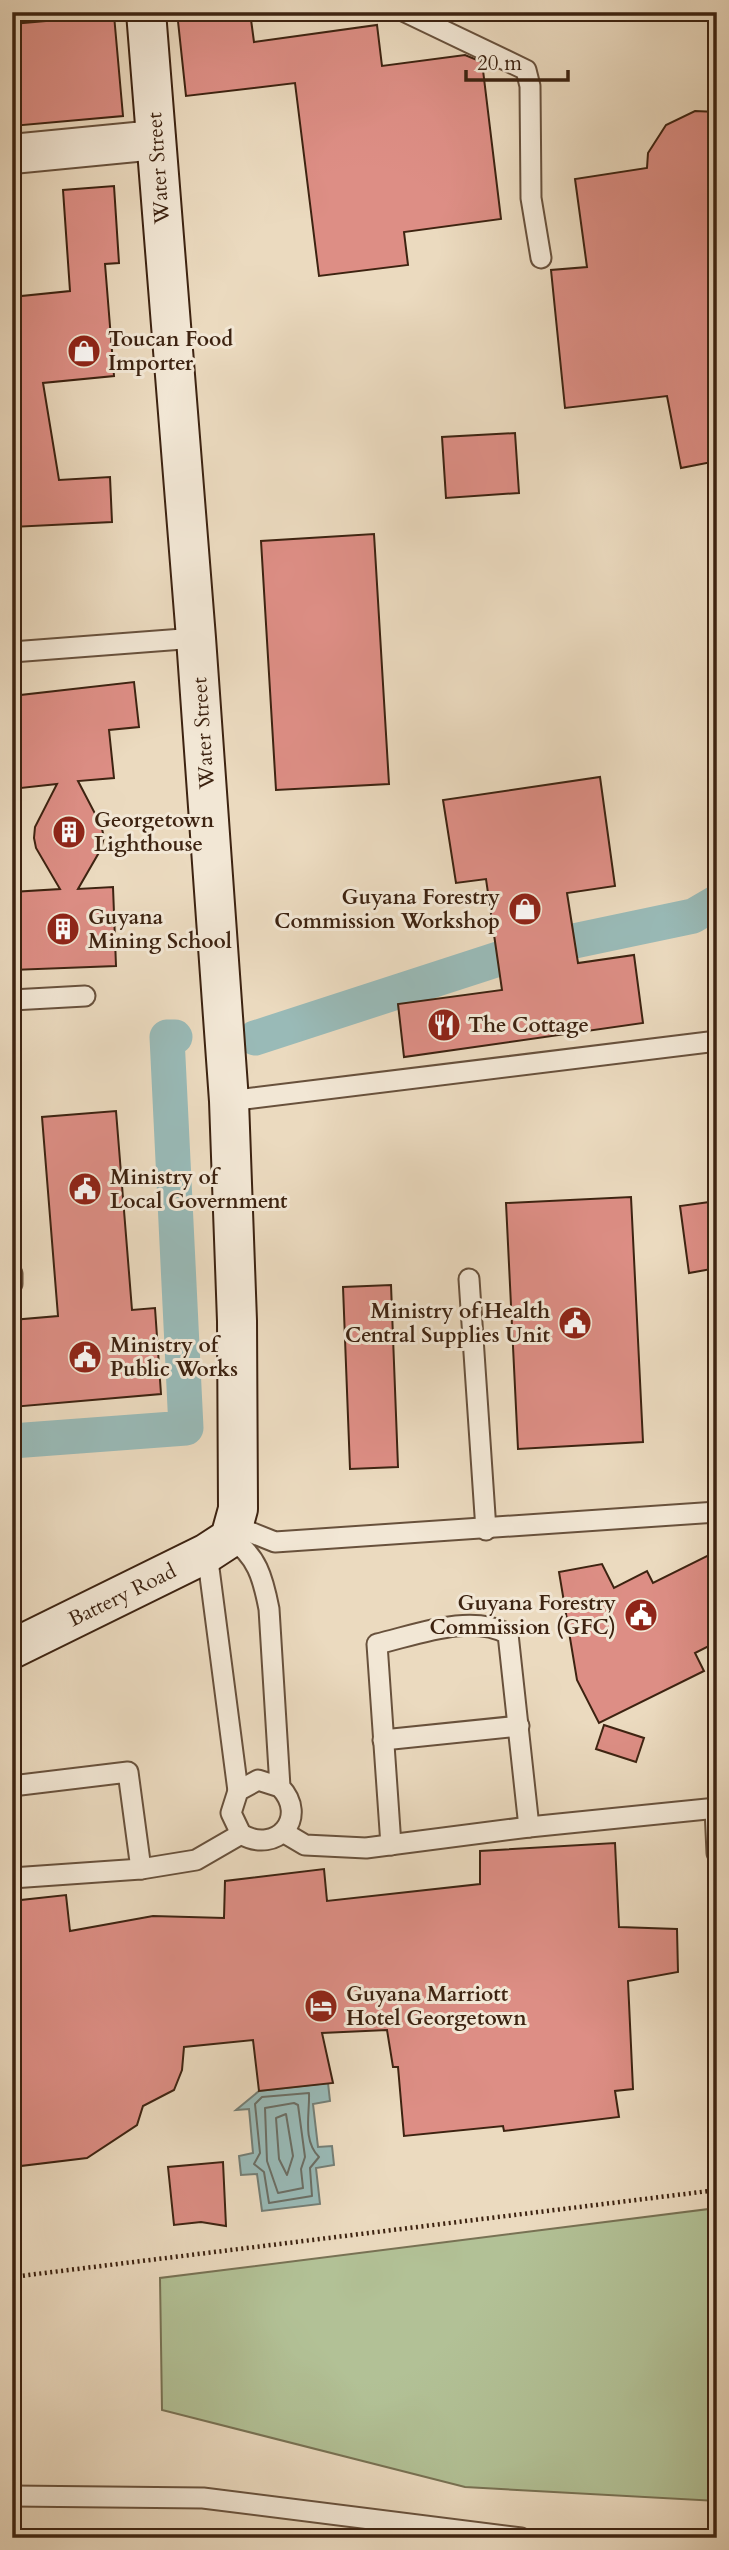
<svg xmlns="http://www.w3.org/2000/svg" width="729" height="2550" font-family="Cardo,serif">
	<rect width="100%" height="100%" fill="#ebdabf"/>
	<filter id="stains"><feTurbulence type="fractalNoise" baseFrequency=".00286" numOctaves="4"/><feColorMatrix values="0 0 0 0 .2 0 0 0 0 .09 0 0 0 0 .02 0 0 0 .5 -.17"/></filter>
	<radialGradient id="worn" r=".72"><stop offset=".6" stop-color="#630" stop-opacity="0"/><stop offset="1" stop-color="#630" stop-opacity=".3"/></radialGradient>
	<polygon fill="#b2c196" stroke="#787254" stroke-width="2" points="717,2208 717,2501 465,2487 162,2410 160,2278"/>
	<polygon fill="#99bab7" stroke="#747e75" stroke-width="2" points="328,2083 330,2101 313,2104 318,2147 332,2146 334,2165 316,2168 320,2204 262,2211 257,2174 241,2175 239,2156 253,2153 249,2109 236,2110 259,2091"/>
	<g fill="none" stroke-linecap="round" stroke-linejoin="round">
		<g stroke="#6b6e64" stroke-width="2">
			<path d="M309,2093C310,2113 302,2140 319,2157L310,2168L312,2196L269,2203L264,2172L254,2164L260,2153L255,2104L262,2097Z"/>
			<polygon points="294,2103 298,2105 305,2157 301,2169 303,2188 278,2193 267,2161 265,2108"/>
			<polygon points="286,2114 293,2156 287,2175 279,2159 276,2118"/>
		</g>
		<g stroke="#99bab7" stroke-width="35">
			<polyline points="255,1038 517,953 693,916 717,902"/>
			<polyline points="12,1441 186,1428 167,1037 175,1037"/>
		</g>
	</g>
	<g fill="#dd8e85" stroke="#3d2311" stroke-width="2">
		<polygon points="177,12 250,12 254,42 377,25 382,66 465,55 482,62 501,219 404,232 408,265 319,276 295,83 186,96"/>
		<polygon points="114,15 123,116 12,126 12,24"/>
		<polygon points="695,111 717,112 717,234 709,234 717,302 717,461 681,468 667,396 565,408 551,270 587,267 575,179 647,168 648,153 666,125"/>
		<polygon points="114,186 119,263 105,264 114,376 43,383 59,480 110,477 112,522 12,527 12,297 70,291 63,190"/>
		<polygon points="515,433 519,493 446,498 442,437"/>
		<polygon points="374,534 389,784 276,790 261,541"/>
		<polygon points="134,682 139,727 109,730 114,778 78,781 101,825 104,837 101,849 78,889 113,887 116,966 12,970 12,892 60,889 36,848 34,838 35,827 57,784 12,789 12,696"/>
		<polygon points="600,777 615,886 567,893 578,963 634,955 643,1023 404,1057 398,1004 502,990 486,879 456,883 443,800"/>
		<polygon points="116,1111 132,1310 155,1308 161,1394 12,1407 12,1320 58,1316 42,1117"/>
		<polygon points="631,1197 643,1442 518,1449 506,1203"/>
		<polygon points="717,1201 717,1268 689,1273 680,1206"/>
		<polygon points="391,1285 398,1467 350,1469 343,1287"/>
		<polygon points="717,1551 717,1642 695,1653 704,1671 599,1723 577,1680 559,1572 602,1564 614,1588 647,1571 653,1583"/>
		<polygon points="604,1725 644,1738 636,1762 596,1749"/>
		<polygon points="615,1843 619,1927 677,1929 678,1972 628,1981 633,2089 615,2091 619,2117 504,2131 503,2126 404,2136 398,2067 393,2067 387,2030 322,2033 333,2083 259,2091 253,2040 184,2047 182,2070 174,2090 143,2106 137,2125 87,2158 12,2167 12,1901 66,1895 70,1931 153,1916 224,1918 225,1881 324,1869 327,1901 480,1884 480,1851"/>
		<polygon points="223,2162 226,2226 201,2222 174,2225 168,2167"/>
	</g>
	<g fill="none" stroke-linecap="round" stroke-linejoin="round">
		<defs>
			<g id="lane">
				<polyline points="405,12 526,70 530,86 531,198 541,258"/>
				<polyline points="12,652 196,638"/>
				<polyline points="12,1000 85,996"/>
				<polyline points="229,1101 717,1041"/>
				<polyline points="12,1274 12,1284"/>
				<polyline points="469,1279 486,1530"/>
				<polyline points="235,1526 275,1542 717,1512"/>
				<path d="M230,1538C257,1555 263,1578 269,1609L280,1787C309,1817 277,1855 241,1834L231,1813L238,1791L258,1780L280,1787"/>
				<polyline points="207,1553 238,1791"/>
				<polyline points="383,1740 519,1726"/>
				<polyline points="12,1786 128,1772 141,1869"/>
				<polyline points="715,1808 717,1853"/>
				<polyline points="283,1832 305,1845 366,1848 529,1827 717,1808"/>
				<path d="M391,1845L377,1644C416,1635 471,1613 508,1634L529,1827"/>
				<polyline points="12,1878 141,1869 196,1860 241,1834"/>
				<polyline points="12,2496 203,2498 521,2538"/>
			</g>
			<polyline id="street" points="12,154 156,140"/>
			<polyline id="secondary" points="12,1649 207,1553 230,1538 238,1509 237,1321 229,1101 196,638 146,12"/>
		</defs>
		<use href="#lane" stroke="#68513c" stroke-width="23"/>
		<use href="#street" stroke="#68513c" stroke-width="42"/>
		<use href="#secondary" stroke="#3d2311" stroke-width="42"/>
		<polyline stroke="#3d2311" stroke-width="4.5" stroke-dasharray="2 3.5" stroke-linecap="butt" points="12,2277 717,2190"/>
		<use href="#lane" stroke="#f2e7d5" stroke-width="19"/>
		<use href="#street" stroke="#f2e7d5" stroke-width="38"/>
		<use href="#secondary" stroke="#f2e7d5" stroke-width="38"/>
	</g>
	<defs>
		<symbol id="shop-disc" viewBox="-11 -11 22 22"><circle r="9.5" fill="#8f2418" stroke="#f2e7d5"/><path d="M-5-2.5h2.3a2.7 3.5 0 0 1 5.4 0H5L5.5 6h-11ZM-1.5-2.5h3a1.5 2.3 0 0 0-3 0Z" fill="#fff"/></symbol>
		<symbol id="building-disc" viewBox="-11 -11 22 22"><circle r="9.5" fill="#8f2418" stroke="#f2e7d5"/><path d="M-4-6H4V6H1V3H-1V6H-4ZM-2.5-4.3h1.7v1.8h-1.7ZM.8-4.3h1.7v1.8H.8ZM-2.5-1h1.7V.8h-1.7ZM.8-1h1.7V.8H.8Z" fill="#fff"/></symbol>
		<symbol id="restaurant-disc" viewBox="-11 -11 22 22"><circle r="9.5" fill="#8f2418" stroke="#f2e7d5"/><path d="M-5-6h1v4h1v-4h1v4h1v-4h1v5L-1.5 .5V6h-2V.5L-5-1ZM5-6V6H3V1.5H1.5Q1.5-4 5-6Z" fill="#fff"/></symbol>
		<symbol id="civic-disc" viewBox="-11 -11 22 22"><circle r="9.5" fill="#8f2418" stroke="#f2e7d5"/><path d="M-.6-6.5H3V-4.5H.6V-3L4-1V1h2V6H-6V1h2V-1L-.6-3ZM-1.2 2.5V6h2.4V2.5Z" fill="#fff"/></symbol>
		<symbol id="hotel-disc" viewBox="-11 -11 22 22"><circle r="9.5" fill="#8f2418" stroke="#f2e7d5"/><path d="M-6-4.5h1.5V1H6V5H4.5V3h-9V5H-6ZM-4 0a1.8 1.8 0 1 1 3.6 0ZM.5 0V-2.5h3Q6-2.5 6 0Z" fill="#fff"/></symbol>
	</defs>
	<g fill-rule="evenodd">
		<use href="#shop-disc" x="65" y="332" width="38" height="38"/>
		<use href="#building-disc" x="50" y="813" width="38" height="38"/>
		<use href="#shop-disc" x="506" y="890" width="38" height="38"/>
		<use href="#building-disc" x="44" y="910" width="38" height="38"/>
		<use href="#restaurant-disc" x="425" y="1006" width="38" height="38"/>
		<use href="#civic-disc" x="66" y="1170" width="38" height="38"/>
		<use href="#civic-disc" x="556" y="1304" width="38" height="38"/>
		<use href="#civic-disc" x="66" y="1338" width="38" height="38"/>
		<use href="#civic-disc" x="622" y="1596" width="38" height="38"/>
		<use href="#hotel-disc" x="302" y="1987" width="38" height="38"/>
	</g>
	<g text-anchor="middle" stroke-width="6" stroke-linejoin="round" paint-order="stroke">
		<g font-size="21" fill="#3d2311" stroke="#f2e7d5">
			<text transform="translate(158 168) rotate(-94)" y="7">Water Street</text>
			<text transform="translate(203 733) rotate(-94)" y="7">Water Street</text>
			<text transform="translate(122 1595) rotate(-26)" y="7">Battery Road</text>
		</g>
		<g font-size="21" font-weight="bold" fill="#3d2311" stroke="#f2e7d5" text-anchor="start">
			<text x="108" y="346">Toucan Food<tspan x="108" dy="24">Importer</tspan></text>
			<text x="94" y="827">Georgetown<tspan x="94" dy="24">Lighthouse</tspan></text>
			<text x="500" y="904" text-anchor="end">Guyana Forestry<tspan x="500" dy="24">Commission Workshop</tspan></text>
			<text x="88" y="924">Guyana<tspan x="88" dy="24">Mining School</tspan></text>
			<text x="468" y="1032">The Cottage</text>
			<text x="110" y="1184">Ministry of<tspan x="110" dy="24">Local Government</tspan></text>
			<text x="550" y="1318" text-anchor="end">Ministry of Health<tspan x="550" dy="24">Central Supplies Unit</tspan></text>
			<text x="110" y="1352">Ministry of<tspan x="110" dy="24">Public Works</tspan></text>
			<text x="616" y="1610" text-anchor="end">Guyana Forestry<tspan x="616" dy="24">Commission (GFC)</tspan></text>
			<text x="346" y="2001">Guyana Marriott<tspan x="346" dy="24">Hotel Georgetown</tspan></text>
		</g>
	</g>
	<rect width="729" height="2550" fill="none" stroke="#ebdabf" stroke-width="42"/>
	<rect x="14" y="14" width="701" height="2522" fill="none" stroke="#3d2311" stroke-width="3.5"/>
	<rect x="21" y="21" width="687" height="2508" fill="none" stroke="#3d2311" stroke-width="2"/>
	<path d="M466 70v10h102v-10" fill="none" stroke="#3d2311" stroke-width="3.5"/>
	<text x="477" y="70" font-size="21" fill="#3d2311" stroke="#f2e7d5" stroke-width="5" paint-order="stroke">20 m</text>
	<rect width="100%" height="100%" filter="url(#stains)"/>
	<rect width="100%" height="100%" fill="url(#worn)"/>
</svg>
